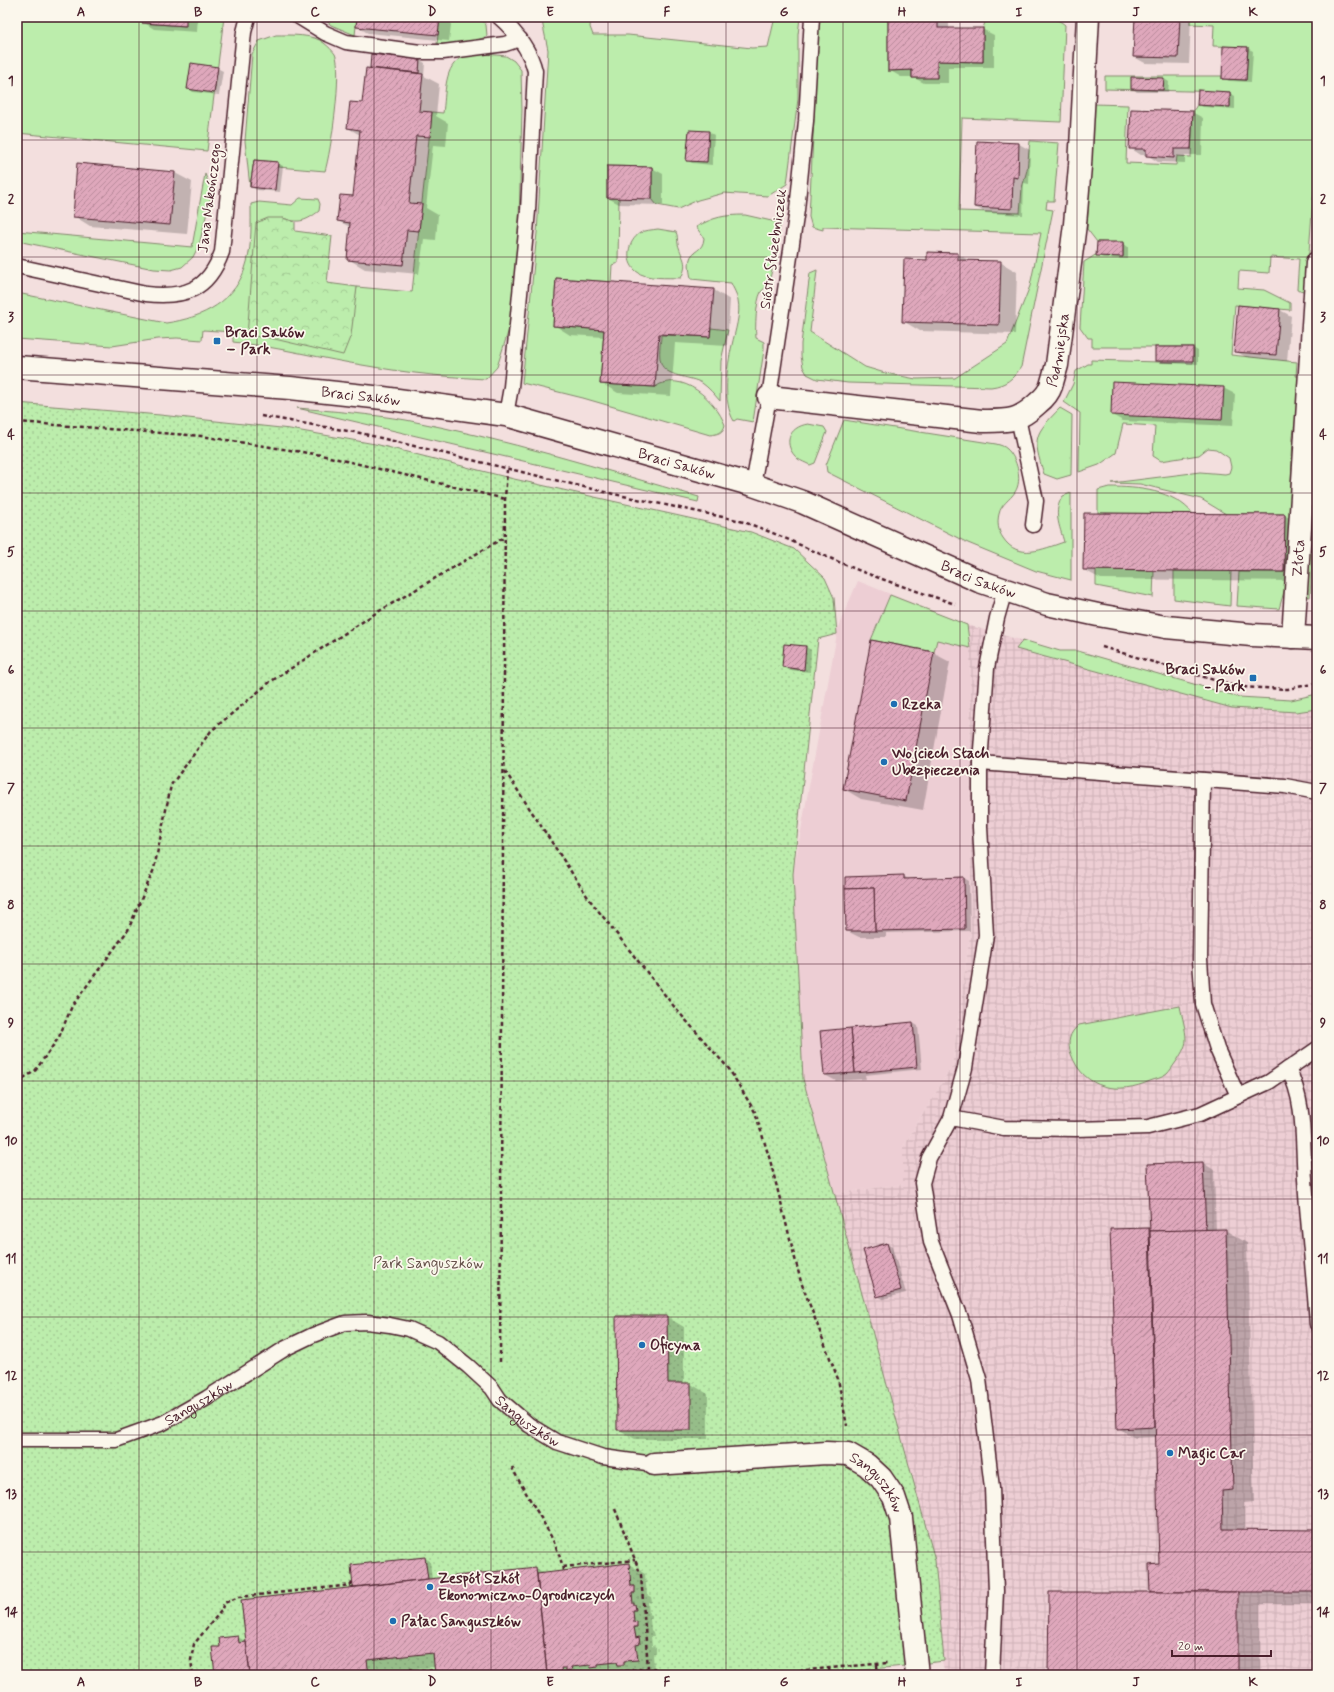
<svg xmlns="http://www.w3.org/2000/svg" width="1334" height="1692" font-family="Mynerve,sans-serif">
	<defs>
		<pattern id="industrial-grid" width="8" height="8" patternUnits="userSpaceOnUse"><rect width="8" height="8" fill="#edced4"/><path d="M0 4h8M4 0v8" fill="none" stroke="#cdb0b6"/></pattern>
		<pattern id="forest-crowns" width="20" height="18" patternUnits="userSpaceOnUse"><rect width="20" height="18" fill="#bcedac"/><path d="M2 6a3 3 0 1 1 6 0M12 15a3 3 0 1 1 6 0" fill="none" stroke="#a3cb94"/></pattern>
		<pattern id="park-dots" width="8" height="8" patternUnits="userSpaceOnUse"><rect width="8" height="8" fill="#bcedac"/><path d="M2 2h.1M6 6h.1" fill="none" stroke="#a3cb94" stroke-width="1.8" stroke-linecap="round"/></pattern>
		<pattern id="building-hatch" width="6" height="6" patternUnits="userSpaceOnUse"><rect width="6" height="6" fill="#dfa8bc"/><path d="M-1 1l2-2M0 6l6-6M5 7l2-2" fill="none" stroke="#b78899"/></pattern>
	</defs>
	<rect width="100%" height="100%" fill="#f3dfde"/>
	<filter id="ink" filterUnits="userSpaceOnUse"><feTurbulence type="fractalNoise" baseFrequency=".025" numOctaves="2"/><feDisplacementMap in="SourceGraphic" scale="8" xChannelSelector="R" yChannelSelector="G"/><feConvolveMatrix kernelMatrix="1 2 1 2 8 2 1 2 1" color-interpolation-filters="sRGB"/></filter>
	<g filter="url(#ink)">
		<polygon fill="#edced4" points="858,581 967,625 970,648 971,927 952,1066 903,1147 903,1184 834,1194 803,1079 793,874 837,634 837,629"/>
		<polygon fill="url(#industrial-grid)" points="967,625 1060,651 1078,651 1239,697 1291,700 1317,694 1317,1675 945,1675 834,1194 903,1184 903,1147 952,1066 971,927 970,648"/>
		<g fill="#bcedac" stroke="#83866c">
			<polygon points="17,17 143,17 142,23 185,26 186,17 224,17 207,151 17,133"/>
			<polygon points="322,17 357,17 355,35 331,25"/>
			<path d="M440,17H480L486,25L487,36C473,44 453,44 437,44Z"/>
			<path d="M537,17H591L590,27L593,35H628L752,48L768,47L775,17H800L798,35V99L787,184L768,196L724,193L698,200L678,209L657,205L652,199V167L607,166V198H619L618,263L612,265L611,282L556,278L553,326L604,330L600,384L655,387C681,369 716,400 725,425C723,433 718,434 710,435L583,398L522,383L537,233L548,50L542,21Z"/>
			<path d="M819,17H888V71L912,70V78L937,77V61L983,62V28L987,17C1008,17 1051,11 1065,25L1061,122L962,118L959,211L1020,213L1022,188L1027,170L1030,141L1059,143L1054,201H1047L1046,209L1053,210L1021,367C1013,379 1006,385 991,387L848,383L817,379L807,374L803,367L801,356V344L810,273L817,270L810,332L865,367L885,373L916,379L955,378L1007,344L1030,286L1041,233L823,227V230L812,227L809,217Z"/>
			<polygon points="1190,17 1317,17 1317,173 1313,200 1306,292 1297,289 1299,259 1270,257 1269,273 1239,271 1238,288 1264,290 1290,303 1290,310 1235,305 1231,355 1297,362 1296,376 1302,376 1293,436 1287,581 1279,609 1237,606 1239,572 1284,572 1285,514 1226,514 1201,499 1140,484 1112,483 1200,472 1225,474 1229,473 1231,467 1229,458 1216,449 1208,448 1199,455 1161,461 1153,456 1155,426 1123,424 1116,453 1099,465 1079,472 1080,413 1064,402 1073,384 1076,371 1088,364 1091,364 1091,360 1193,363 1193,347 1092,347 1092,338 1088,338 1080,327 1084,262 1097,254 1123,256 1123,243 1097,242 1087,229 1094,104 1128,105 1126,163 1176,165 1177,156 1191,157 1193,111 1197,105 1230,106 1230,92 1105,89 1105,76 1222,76 1222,79 1246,80 1248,47 1213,46 1214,25 1190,24"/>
			<path d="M276,35C290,35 314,34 324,43C328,46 333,51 335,54C343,69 331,152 325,171L278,167V162L254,160L250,187L245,141L252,54L259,41Z"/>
			<path d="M486,54L506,56L514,61L521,70L522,110L519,221L510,326L497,367L486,379C447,377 407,373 368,366C323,359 279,347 233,342V332L203,330L202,340L177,338L158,339L112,346L17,339V293L166,323C203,318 237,301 247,262C252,244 251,222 251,204L259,202L292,205L300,198L318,199L320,204L319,211C306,221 299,224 283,218L247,336L266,337L354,304L357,287L412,292L432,112L443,113C446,95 443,64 464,57C470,55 479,55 486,54Z"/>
			<polygon points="205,174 212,192 199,245 193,257 182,267 171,270 154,269 17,241 17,231 192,247"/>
			<path d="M745,215L776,222L780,226C777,245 774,264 769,282C768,286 764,288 761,292C756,301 755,328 756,338L764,342V350L753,422L737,419L734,421C722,402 727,366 732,345C735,331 741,314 738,300C737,294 733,288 731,283L691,279C690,272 688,265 690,259C692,250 703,252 704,238L696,227C714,217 724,215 745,215Z"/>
			<path d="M658,229L676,232C678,236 677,239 678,244C682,259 689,262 681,278C668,277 646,280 636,271C624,260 628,241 640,233C645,230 652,230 658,229Z"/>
			<path d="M711,328L728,330L721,361L720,401C714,394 709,388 702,383C690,376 665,377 661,363C658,354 661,343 661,335L710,337Z"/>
			<polygon points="1317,366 1317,461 1310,597 1303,596"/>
			<path d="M297,408C333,411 370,414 406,420C505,439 602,469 699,497L698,502Z"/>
			<path d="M1060,408L1072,415L1071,475L1057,479L1044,474C1032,437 1034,435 1060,408Z"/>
			<path d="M844,420L996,444C1000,445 1004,446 1007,449C1017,458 1023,480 1015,492C1010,500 1001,504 999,514C997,522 998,531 1003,538C1018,561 1043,549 1064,542C1060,527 1052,511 1063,496L1071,493V580L1036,571L968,543L827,472L826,465Z"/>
			<path d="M808,424L824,427L827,432L815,463L810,465C806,463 801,461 798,459C782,445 788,427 808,424Z"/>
			<path d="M1109,487C1138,487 1174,490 1193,514L1098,513V490Z"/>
			<polygon points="1096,570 1154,571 1153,597 1096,586"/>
			<polygon points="1174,571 1231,571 1230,606 1174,599"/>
			<polygon points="890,595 967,625 970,648 937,640 934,652 871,640"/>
			<polygon points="1023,640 1060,651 1078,651 1239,697 1291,700 1317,694 1317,709 1296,712 1232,708 1016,649"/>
			<path d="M1180,1006C1182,1017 1186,1029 1186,1040C1186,1047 1180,1056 1176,1062C1173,1066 1170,1071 1167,1074C1163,1078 1155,1079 1150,1081C1119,1095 1084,1090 1071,1054C1067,1042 1069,1033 1079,1025Z"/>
		</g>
		<polygon fill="url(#forest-crowns)" stroke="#83866c" points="268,218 283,218 295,222 295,231 332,236 327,283 357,287 351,335 343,355 266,337 247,336 256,223"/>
		<polygon fill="url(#park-dots)" stroke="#83866c" points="17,403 160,415 290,429 375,444 514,479 751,532 794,549 825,578 834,598 837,634 818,639 793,874 803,1079 935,1560 944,1661 904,1666 812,1675 17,1675"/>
		<g fill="#0003">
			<polygon points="49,17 65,17 65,18"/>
			<polygon points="144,17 198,17 197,32 154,29 143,22"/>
			<polygon points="358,17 452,17 449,41 368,33 357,27"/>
			<polygon points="889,17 949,17 949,29 982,29 994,35 994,67 948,67 948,83 924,83 912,77 901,77 889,70"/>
			<polygon points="1136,17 1191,17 1189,64 1145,63 1134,57"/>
			<polygon points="1247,48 1253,51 1251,82 1229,81 1223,78"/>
			<polygon points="372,56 420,60 425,63 424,76 439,84 436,116 448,123 446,146 433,145 426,208 438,215 436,240 424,239 419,274 365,269 348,259 350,227 338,221 354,198 360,135 348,128 363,104 375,70 371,68"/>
			<polygon points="217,68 223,71 219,95 193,92 188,88"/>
			<polygon points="1163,78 1169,82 1168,92 1137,92 1132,88"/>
			<polygon points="1199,91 1230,93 1235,96 1235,109 1203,107 1198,104"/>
			<polygon points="1192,112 1203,118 1202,155 1185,155 1185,163 1158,162 1147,155 1141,155 1130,148"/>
			<polygon points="689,131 709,132 714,135 712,165 692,163 687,160"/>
			<polygon points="978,142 1019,144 1030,150 1029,184 1024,183 1023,215 986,213 975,207"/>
			<polygon points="278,163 283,166 280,192 257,190 251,187"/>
			<polygon points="78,164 175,173 192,182 187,234 90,226 74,216"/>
			<polygon points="608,167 652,168 663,174 663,205 619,204 608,198"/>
			<polygon points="1098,243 1123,243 1128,247 1128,259 1103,258 1097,255"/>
			<polygon points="928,253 958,254 970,261 1000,262 1017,272 1015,334 920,331 903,321 928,261"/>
			<polygon points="714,290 730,300 727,346 675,343 671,396 618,393 601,383 604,337 570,335 554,325"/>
			<polygon points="1280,310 1291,316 1287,361 1246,357 1235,351"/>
			<polygon points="1193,348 1198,351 1198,364 1161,363 1156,360"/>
			<polygon points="1223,388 1235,394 1233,426 1123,421 1112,415"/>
			<polygon points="1284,515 1301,525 1301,581 1101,579 1084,570"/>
			<polygon points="785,645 806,647 811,650 810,672 788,670 783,667"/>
			<polygon points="933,653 950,662 923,810 861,799 844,789"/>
			<polygon points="904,876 909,880 964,878 969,881 970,931 886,933 886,937 859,937 847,931"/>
			<polygon points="913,1023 918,1026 922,1069 865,1075 866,1079 836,1081 825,1075"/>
			<polygon points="1203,1163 1214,1170 1216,1231 1225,1230 1247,1243 1254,1502 1244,1503 1244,1531 1317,1531 1317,1604 1260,1604 1260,1675 1049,1675 1151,1593 1160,1565 1156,1437 1135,1438 1118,1428 1111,1230 1151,1230 1148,1165"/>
			<polygon points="887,1244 892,1247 906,1293 883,1299 878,1296"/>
			<polygon points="617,1317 667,1317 684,1327 684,1384 691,1384 708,1394 708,1439 635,1439 618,1429"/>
			<polygon points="425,1558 430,1561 432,1580 536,1568 546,1574 629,1564 645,1574 647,1595 651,1597 652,1602 648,1602 649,1614 652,1615 652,1619 650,1619 651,1630 653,1632 654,1636 651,1636 652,1646 656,1648 656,1654 653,1654 654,1669 640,1670 641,1674 635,1674 630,1671 614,1673 614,1675 436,1675 435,1667 389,1672 389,1675 216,1675 221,1647 238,1637 247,1642 357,1588 354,1586"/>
		</g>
		<g fill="url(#building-hatch)" stroke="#4a1f2b">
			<polygon points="143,17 186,17 186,26 142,23"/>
			<polygon points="357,17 440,17 438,35 356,27"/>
			<polygon points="888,17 938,17 938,28 983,28 983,62 937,61 937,78 912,78 912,70 888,71"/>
			<polygon points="1135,17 1180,17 1178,58 1133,57"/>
			<polygon points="1223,46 1248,47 1246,80 1222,79"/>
			<polygon points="371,54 420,59 419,73 370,68"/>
			<polygon points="191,63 218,67 214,93 187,89"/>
			<polygon points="366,68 423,74 419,111 432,112 430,137 416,136 409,203 422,204 419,231 407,230 403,265 347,260 350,223 337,221 340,195 353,196 360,130 347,128 350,102 362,103"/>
			<polygon points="1131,77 1164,78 1163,90 1131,89"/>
			<polygon points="1198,90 1230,92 1230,107 1197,105"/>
			<polygon points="1131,109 1193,111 1191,149 1174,149 1174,158 1146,156 1146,149 1129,149"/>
			<polygon points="689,130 709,131 707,162 686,161"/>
			<polygon points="977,141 1019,143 1018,178 1013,177 1012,209 974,207"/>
			<polygon points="254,160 278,162 275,190 250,187"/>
			<polygon points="77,163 175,172 170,225 73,217"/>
			<polygon points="607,166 652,167 652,199 607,198"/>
			<polygon points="1097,242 1123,242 1123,257 1096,256"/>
			<polygon points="927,252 958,253 958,260 1001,261 999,325 902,322 904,259 927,260"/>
			<polygon points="556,278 714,289 710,337 659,334 655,387 600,384 604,330 553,326"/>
			<polygon points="1238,305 1280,309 1276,355 1234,352"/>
			<rect x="1155" y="347" width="38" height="14"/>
			<polygon points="1112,382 1224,387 1222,420 1111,415"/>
			<polygon points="1084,513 1285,514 1284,572 1083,570"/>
			<polygon points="871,640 934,652 906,801 843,789"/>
			<polygon points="784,644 806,646 804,670 782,667"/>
			<polygon points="904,875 904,879 964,877 965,929 875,931 874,888 845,889 845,877"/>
			<polygon points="874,888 875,931 846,931 845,889"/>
			<polygon points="913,1022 917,1067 855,1073 851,1028"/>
			<polygon points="851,1028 855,1073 824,1075 820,1031"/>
			<polygon points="1203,1162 1206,1230 1150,1231 1147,1164"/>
			<polygon points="1149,1228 1155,1427 1117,1429 1110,1229"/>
			<polygon points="1226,1229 1233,1490 1222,1491 1223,1529 1317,1530 1317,1592 1150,1592 1149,1565 1159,1564 1150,1231"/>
			<polygon points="887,1243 901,1290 877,1297 863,1250"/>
			<polygon points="616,1316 667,1316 668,1383 691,1383 691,1430 617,1430"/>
			<polygon points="425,1557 428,1579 353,1587 351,1565"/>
			<polygon points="629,1563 631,1586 635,1586 635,1593 632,1593 633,1604 635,1604 636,1610 633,1610 634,1622 637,1621 637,1627 634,1627 636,1638 639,1637 640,1644 636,1645 638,1660 624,1661 624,1665 618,1665 617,1662 598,1664 598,1667 591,1668 590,1665 571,1667 572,1670 566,1671 566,1668 561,1668 562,1672 547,1673 537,1574"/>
			<polygon points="536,1567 547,1675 435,1675 433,1653 367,1660 369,1675 250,1675 241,1600"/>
			<polygon points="1049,1592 1238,1592 1238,1675 1048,1675"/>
			<polygon points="238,1636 239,1643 246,1642 250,1675 215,1675 212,1647 220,1647 219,1638"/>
		</g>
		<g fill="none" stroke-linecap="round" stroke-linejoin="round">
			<defs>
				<g id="service">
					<polyline points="299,17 325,33 346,42 420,52 443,52 505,44 520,39"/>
					<path d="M499,17C516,32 530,49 535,71L528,211L511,387L506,415"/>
					<path d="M17,266L146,294C184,298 208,291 222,252L244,32L248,17"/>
					<polyline points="1018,418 1036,501 1033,525"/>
					<polyline points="753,485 769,397 797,210 806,121 812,17"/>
					<polyline points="980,763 1285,786 1317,792"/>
					<polyline points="1203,780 1200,959 1203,1004 1217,1049 1238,1096"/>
					<path d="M1288,1069C1306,1102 1302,1142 1305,1179C1308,1227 1314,1275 1317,1324"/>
					<polyline points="951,1118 1004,1128 1075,1129 1148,1127 1200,1114 1269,1082 1317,1049"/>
					<path id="s1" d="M17,1440H116L163,1423L207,1398L286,1348L313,1335L345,1323L367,1322L390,1325L409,1329L438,1342L468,1366L492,1388L500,1400L529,1425L557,1442L603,1457L654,1464"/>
					<polyline points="992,1675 996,1591 992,1488 979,1379 960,1315 931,1242 922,1183 929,1158 951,1118 965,1068 986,935 980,827 980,763 987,668 997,618 1005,590"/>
				</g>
				<g id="minor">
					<path id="s2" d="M769,397L982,421C1008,421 1018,422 1038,403C1043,399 1049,392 1051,386C1053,379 1055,372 1057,365L1075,224L1080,166L1088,17"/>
					<path id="s3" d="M1293,637L1317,263"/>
					<path id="s4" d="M654,1464L826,1453L848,1454L867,1465L881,1478L894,1497L901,1518L917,1675"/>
				</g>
				<g id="tertiary">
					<path id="s5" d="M17,367L290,388L383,398L506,415L753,485L802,502L979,581L1047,604L1098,615L1166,627L1252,635L1317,638"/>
				</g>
			</defs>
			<use href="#service" stroke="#4a1f2b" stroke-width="17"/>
			<use href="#minor" stroke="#4a1f2b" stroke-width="25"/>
			<use href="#tertiary" stroke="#4a1f2b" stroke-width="25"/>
			<g stroke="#4a1f2b" stroke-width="2.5" stroke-dasharray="4 3" stroke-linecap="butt">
				<path d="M261,416L360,433L609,493L737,520C770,530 801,546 832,559C872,577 914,590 955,604"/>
				<polyline points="17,422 201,436 321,455 505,499"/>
				<polyline points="1102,647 1238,687 1288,689 1317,683"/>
				<polyline points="505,771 589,899 676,1009 729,1069 755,1112 770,1160 801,1282 838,1379 847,1426"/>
				<polyline points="17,1082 35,1071 59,1037 72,1006 128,930 154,869 171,785 211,731 270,682 376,613 505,537"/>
				<polyline points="500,1362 505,499 507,470"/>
				<path d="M512,1467C525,1496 560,1541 563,1571"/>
				<polyline points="615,1509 641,1575 648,1668 656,1669 665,1675"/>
				<polyline points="563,1567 635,1560"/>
				<polyline points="877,1665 878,1675"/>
				<polyline points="829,1669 830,1675"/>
				<polyline points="414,1672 435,1670"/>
				<polyline points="193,1675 191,1660 194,1644 221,1611 224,1603 239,1597 351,1585 353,1580"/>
				<polyline points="383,1675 383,1673 414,1669 415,1675"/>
				<polyline points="597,1675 648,1668"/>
				<polyline points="750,1675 887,1663"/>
			</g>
			<use href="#service" stroke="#fbf7ec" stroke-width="14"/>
			<use href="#minor" stroke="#fbf7ec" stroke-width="22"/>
			<use href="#tertiary" stroke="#fbf7ec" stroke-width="22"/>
		</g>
	</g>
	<path fill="none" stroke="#4a1f2b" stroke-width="1" stroke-opacity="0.55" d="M139,17V1675M257,17V1675M374,17V1675M491,17V1675M608,17V1675M726,17V1675M843,17V1675M960,17V1675M1077,17V1675M1195,17V1675M17,140H1317M17,257H1317M17,375H1317M17,493H1317M17,611H1317M17,728H1317M17,846H1317M17,964H1317M17,1081H1317M17,1199H1317M17,1317H1317M17,1435H1317M17,1552H1317"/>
	<g fill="#1f6fb2" stroke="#fbf7ec" stroke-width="1.5">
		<rect x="213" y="337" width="8" height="8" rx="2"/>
		<rect x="1249" y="674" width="8" height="8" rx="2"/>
		<circle cx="894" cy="704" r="4"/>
		<circle cx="884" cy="762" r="4"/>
		<circle cx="642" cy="1345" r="4"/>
		<circle cx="1170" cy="1453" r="4"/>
		<circle cx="430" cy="1587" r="4"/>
		<circle cx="393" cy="1621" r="4"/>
	</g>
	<g text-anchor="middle" stroke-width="3.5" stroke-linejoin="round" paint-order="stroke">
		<g font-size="15" fill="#4a1f2b" stroke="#fbf7ec">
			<text transform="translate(209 198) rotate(-83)" y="5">Jana Nakończego</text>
			<text transform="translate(773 249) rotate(-82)" y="5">Sióstr Służebniczek</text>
			<text dy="5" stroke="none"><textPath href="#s2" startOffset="334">Podmiejska</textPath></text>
			<text dy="5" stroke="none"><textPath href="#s5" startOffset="345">Braci Saków</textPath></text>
			<text dy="5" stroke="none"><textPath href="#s5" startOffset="669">Braci Saków</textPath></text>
			<text dy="5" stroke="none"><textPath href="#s3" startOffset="79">Złota</textPath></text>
			<text dy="5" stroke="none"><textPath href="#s5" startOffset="993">Braci Saków</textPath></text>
			<text dy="5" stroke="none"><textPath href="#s1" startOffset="190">Sanguszków</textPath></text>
			<text dy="5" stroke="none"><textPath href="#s1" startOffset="574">Sanguszków</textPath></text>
			<text dy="5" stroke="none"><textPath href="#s4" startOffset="236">Sanguszków</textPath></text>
		</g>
		<g font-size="15" font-weight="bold" fill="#4a1f2b" stroke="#fbf7ec" text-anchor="start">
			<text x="225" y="337">Braci Saków<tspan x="225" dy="17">– Park</tspan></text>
			<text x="1245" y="674" text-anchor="end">Braci Saków<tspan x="1245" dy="17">- Park</tspan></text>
			<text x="902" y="709">Rzeka</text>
			<text x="892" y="758">Wojciech Stach<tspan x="892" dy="17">Ubezpieczenia</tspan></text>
			<text x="650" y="1350">Oficyna</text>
			<text x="1178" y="1458">Magic Car</text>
			<text x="438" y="1583">Zespół Szkół<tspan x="438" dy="17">Ekonomiczno-Ogrodniczych</tspan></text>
			<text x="401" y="1626">Pałac Sanguszków</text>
		</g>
		<g font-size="15" fill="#66524b" stroke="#fbf7ec">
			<text x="428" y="1268">Park Sanguszków</text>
		</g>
	</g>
	<rect width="1334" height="1692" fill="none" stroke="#fbf7ec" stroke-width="44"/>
	<path d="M1172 1650v6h99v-6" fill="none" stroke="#4a1f2b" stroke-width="2"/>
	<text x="1178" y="1650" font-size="12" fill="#4a1f2b" stroke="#fbf7ec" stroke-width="3" paint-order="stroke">20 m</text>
	<rect x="22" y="22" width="1290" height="1648" fill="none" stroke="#4a1f2b" stroke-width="1.5"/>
	<g font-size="13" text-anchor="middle" font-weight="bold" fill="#4a1f2b">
		<text x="81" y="16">A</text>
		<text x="198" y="16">B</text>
		<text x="315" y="16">C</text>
		<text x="432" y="16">D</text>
		<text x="550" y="16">E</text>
		<text x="667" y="16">F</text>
		<text x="784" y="16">G</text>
		<text x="902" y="16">H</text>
		<text x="1019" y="16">I</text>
		<text x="1136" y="16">J</text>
		<text x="1253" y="16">K</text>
		<text x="11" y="85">1</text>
		<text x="1323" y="85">1</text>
		<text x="11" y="203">2</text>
		<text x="1323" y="203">2</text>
		<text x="11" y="321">3</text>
		<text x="1323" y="321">3</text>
		<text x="11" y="439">4</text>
		<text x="1323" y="439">4</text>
		<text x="11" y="556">5</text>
		<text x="1323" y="556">5</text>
		<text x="11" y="674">6</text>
		<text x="1323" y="674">6</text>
		<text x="11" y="792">7</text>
		<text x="1323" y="792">7</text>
		<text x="11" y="909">8</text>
		<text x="1323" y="909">8</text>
		<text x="11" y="1027">9</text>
		<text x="1323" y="1027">9</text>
		<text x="11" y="1145">10</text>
		<text x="1323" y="1145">10</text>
		<text x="11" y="1263">11</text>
		<text x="1323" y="1263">11</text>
		<text x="11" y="1380">12</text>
		<text x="1323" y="1380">12</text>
		<text x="11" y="1498">13</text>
		<text x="1323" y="1498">13</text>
		<text x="11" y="1616">14</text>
		<text x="1323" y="1616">14</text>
		<text x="81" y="1686">A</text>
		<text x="198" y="1686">B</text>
		<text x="315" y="1686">C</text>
		<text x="432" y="1686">D</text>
		<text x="550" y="1686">E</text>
		<text x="667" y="1686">F</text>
		<text x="784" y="1686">G</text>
		<text x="902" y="1686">H</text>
		<text x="1019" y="1686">I</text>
		<text x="1136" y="1686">J</text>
		<text x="1253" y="1686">K</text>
	</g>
</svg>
